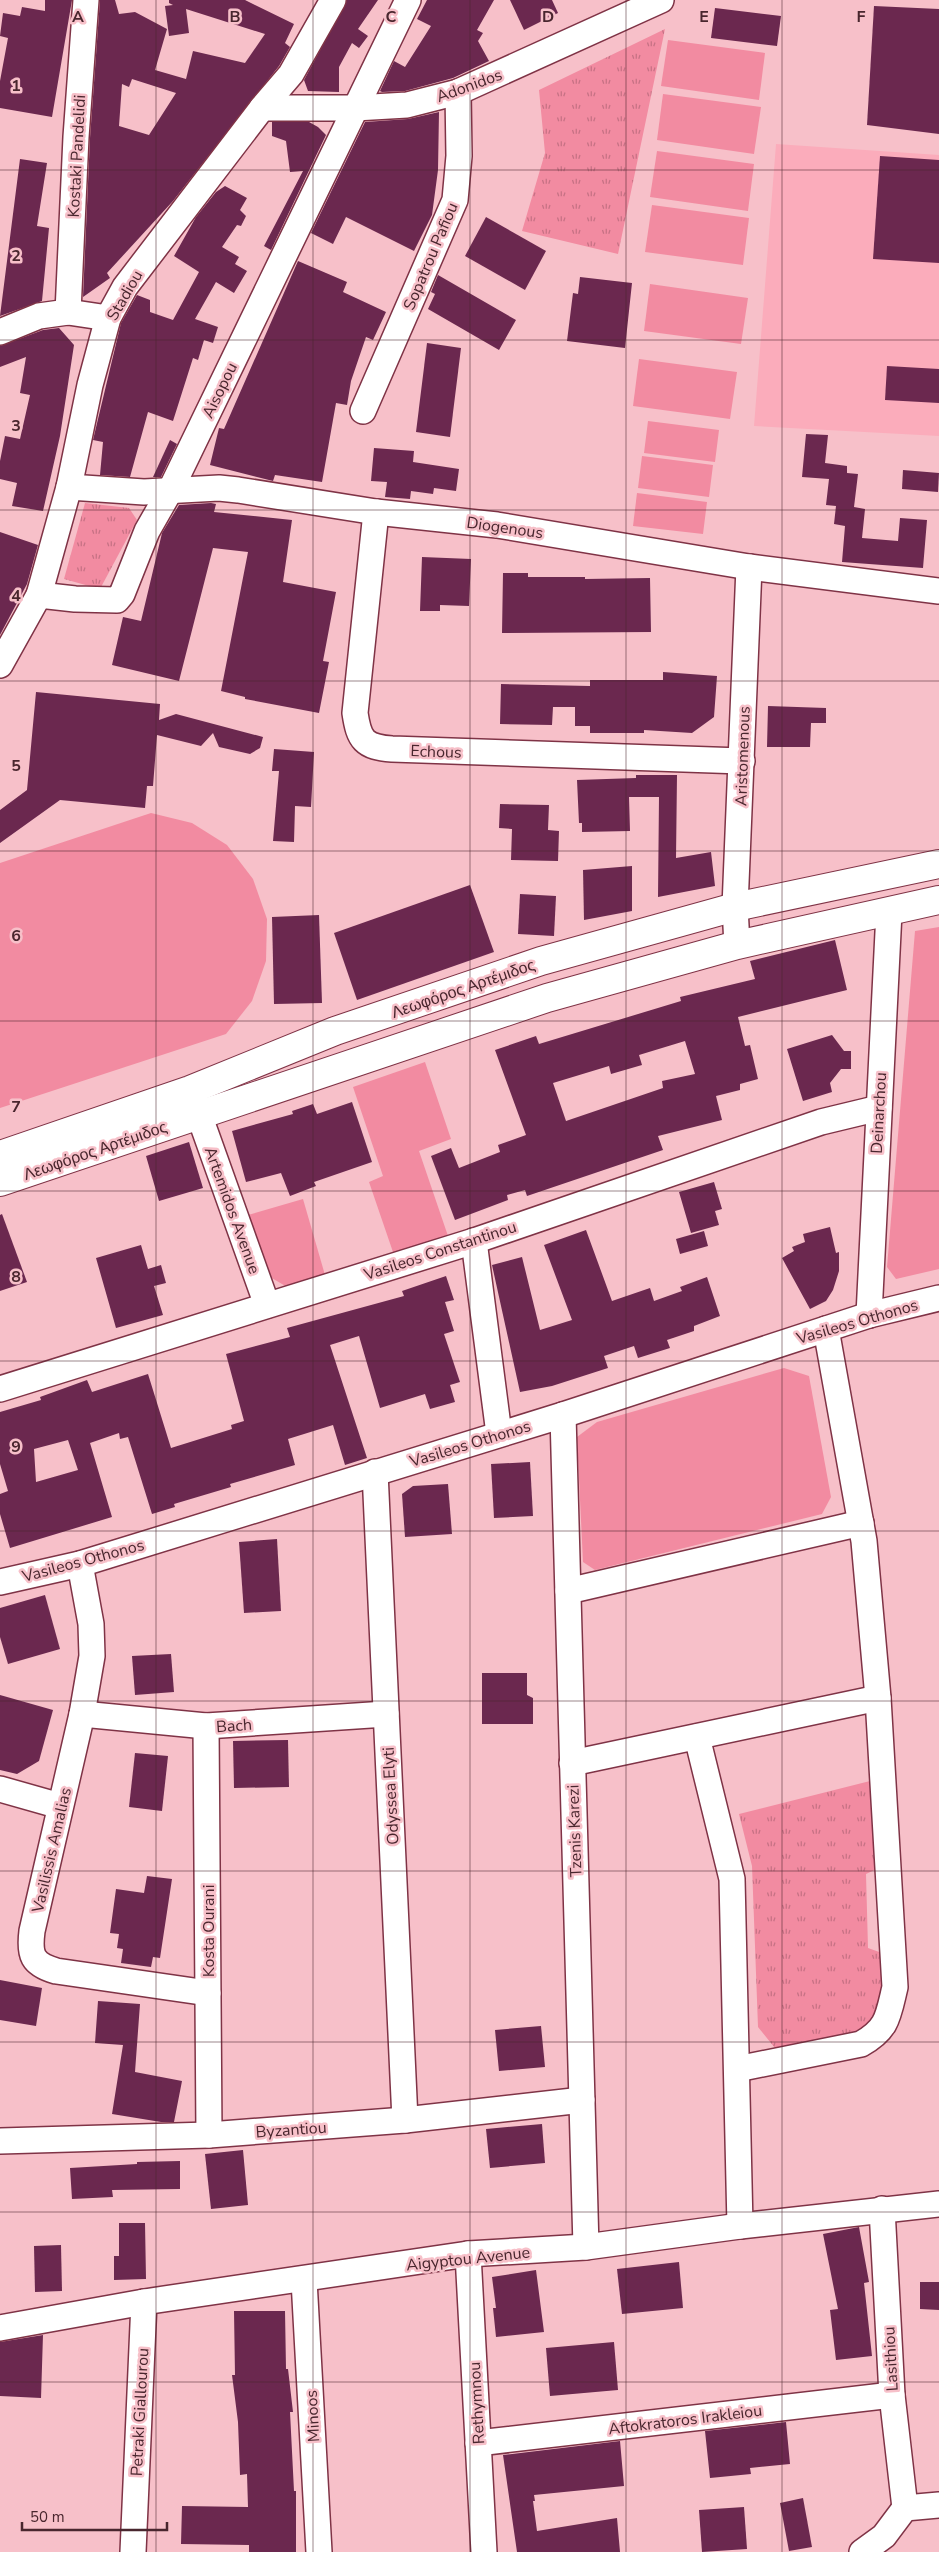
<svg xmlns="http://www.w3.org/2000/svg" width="939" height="2552" font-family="'Nunito Sans',sans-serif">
	<defs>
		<pattern id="park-tufts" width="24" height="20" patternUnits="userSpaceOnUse" patternTransform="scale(1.25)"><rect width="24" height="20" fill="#f28ba1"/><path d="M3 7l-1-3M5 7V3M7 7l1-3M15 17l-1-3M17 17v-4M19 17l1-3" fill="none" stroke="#c67184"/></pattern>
	</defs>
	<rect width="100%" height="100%" fill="#f7c0c9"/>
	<polygon fill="#fbacbb" points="776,144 939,155 939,436 754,426"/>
	<g fill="#f28ba1">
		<polygon points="668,40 765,53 759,100 661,86"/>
		<polygon points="663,94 761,107 754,154 657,140"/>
		<polygon points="657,151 754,164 748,211 650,197"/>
		<polygon points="652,205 749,218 743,265 645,252"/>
		<polygon points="650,284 748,298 741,344 644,331"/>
		<polygon points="639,359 737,372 730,419 633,406"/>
		<polygon points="648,421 719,430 715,462 644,453"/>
		<polygon points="642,456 713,465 709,497 638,488"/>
		<polygon points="637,493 707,502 703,534 633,526"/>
		<polygon points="151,813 192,823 227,845 253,879 267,919 266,961 252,1001 226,1034 0,1108 0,863"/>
		<polygon points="939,927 939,1269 896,1279 887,1267 915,931"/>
		<polygon points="425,1062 451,1139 419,1151 448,1236 394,1255 369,1182 383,1176 353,1087"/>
		<polygon points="303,1199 325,1275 287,1287 265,1274 248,1215"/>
		<polygon points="784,1368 809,1376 831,1497 822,1514 595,1570 583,1562 577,1437 597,1422"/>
	</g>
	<g fill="url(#park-tufts)">
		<polygon points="665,29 618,254 522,231 545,153 539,90"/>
		<polygon points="85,503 129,508 137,520 100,589 64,579"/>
		<polygon points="874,1780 879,1868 866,1874 868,1948 882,1953 882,2004 859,2037 779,2053 758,2027 752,1866 739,1814"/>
	</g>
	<g fill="#6b284f" fill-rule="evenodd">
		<polygon points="45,0 72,0 52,117 0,108 0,81 8,38 0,36 3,13 20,16 22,7 45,11"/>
		<path d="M100,0H115L119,14L135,12L167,29L155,70L186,79L193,51L245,63L265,34L186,9L189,33L169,36L165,6L173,5L169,3V0H245L294,24L285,43L290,47L279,66L173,201L107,273L110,278L83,297L90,138ZM132,79L176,93L149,135L119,126L122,84L129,87Z"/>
		<polygon points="347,0 378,0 358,29 368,36 359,48 352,43 339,67 339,92 308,91 304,80"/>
		<polygon points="427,0 494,0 477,30 483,33 478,41 489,61 453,78 405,91 382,92 380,91 394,61 405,67 431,26 417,19"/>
		<polygon points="510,0 552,0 558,13 524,30"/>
		<polygon points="874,6 939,9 939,134 867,125"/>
		<polygon points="715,8 781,16 777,46 711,38"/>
		<polygon points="439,112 438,170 432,215 414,251 346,217 333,244 311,233 365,122 408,119"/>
		<polygon points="272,122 309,122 318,127 326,135 271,250 264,246 303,171 290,172 286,141 272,136"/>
		<polygon points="880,156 939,160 939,263 873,259"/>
		<polygon points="20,159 47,163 37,226 49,228 42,301 0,316"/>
		<polygon points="225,186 247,198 240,210 246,216 241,226 237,225 222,247 239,257 235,264 247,271 234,293 216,282 195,319 218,327 213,343 204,340 198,360 193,358 173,421 148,412 130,477 100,475 103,442 93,440 121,323 137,295 150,300 150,312 173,320 199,272 174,256 196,217 216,192"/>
		<polygon points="486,217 546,251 525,290 465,256"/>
		<polygon points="298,261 347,282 343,292 386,312 373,340 366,337 351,381 347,405 336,403 322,482 275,475 273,481 210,465 219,428 224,429"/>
		<polygon points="438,275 516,320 499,350 428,309 435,294 431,292"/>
		<polygon points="580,277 632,283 625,348 567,341 573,293 578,294"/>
		<polygon points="59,328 74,345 60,436 43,511 12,506 17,483 0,479 0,461 5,436 20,439 30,395 20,393 26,357 0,367 0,346 43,330"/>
		<polygon points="427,343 461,348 450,437 416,432"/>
		<polygon points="887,366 939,369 939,403 885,400"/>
		<polygon points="806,434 828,435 825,463 847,466 847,473 858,474 854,507 865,509 862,538 898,541 900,518 927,520 923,568 842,562 845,526 834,524 836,506 826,505 829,479 802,477"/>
		<polygon points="170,440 177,444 161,477 153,477"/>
		<polygon points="374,448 414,451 413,462 459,469 456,491 434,488 433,494 411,491 410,499 385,497 387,482 371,481"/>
		<polygon points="903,470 939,473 938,492 902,489"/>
		<polygon points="211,503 216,504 214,512 292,520 283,582 336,592 323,661 329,662 319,713 245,699 245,697 221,691 248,552 213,548 179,681 112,665 123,617 141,621 162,533 179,505"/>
		<polygon points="0,532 38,545 27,584 0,635"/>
		<polygon points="422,557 471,559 469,606 440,605 440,611 420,611"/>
		<polygon points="503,573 528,573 528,577 585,577 585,579 650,578 651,632 502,633"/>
		<polygon points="663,672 717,676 714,717 692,733 644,730 644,733 590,733 590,726 575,726 575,707 553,707 552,725 500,724 501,684 590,686 590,680 663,680"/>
		<polygon points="36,692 160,704 159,720 176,714 263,737 260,748 250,754 219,747 213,733 201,746 157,735 153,786 147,786 145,808 60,800 0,843 0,810 27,790"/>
		<polygon points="768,706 826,708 826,723 811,723 810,747 767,747"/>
		<polygon points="274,749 314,752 311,807 295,806 294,842 273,841 279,771 272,771"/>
		<polygon points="636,775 677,775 676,858 711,852 715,886 658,897 659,797 629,797 630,831 582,832 582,823 579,823 577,780 636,778"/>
		<polygon points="500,804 549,805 548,830 559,831 558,861 511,860 512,829 499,828"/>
		<polygon points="632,866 632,911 584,920 583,870"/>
		<polygon points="470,885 494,952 357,1000 334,933"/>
		<polygon points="520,894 556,896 554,936 518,934"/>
		<polygon points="319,915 322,1003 274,1004 272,917"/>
		<path d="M835,940L847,990L738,1017L745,1046L750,1045L758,1079L740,1084V1090L716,1096L722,1120L658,1136L663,1150L527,1196L525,1190L507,1195L508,1200L455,1220L431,1156L451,1148L459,1168L500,1152L498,1145L526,1135L495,1050L536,1036L539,1044L681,1001L680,997L755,979L750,961ZM685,1041L695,1074L662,1081L663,1088L566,1121L553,1083L609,1066L611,1074L642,1065L639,1055Z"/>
		<polygon points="832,1035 844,1051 851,1051 851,1069 841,1069 830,1083 832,1092 803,1101 787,1049"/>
		<polygon points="352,1102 372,1162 314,1182 316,1186 290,1196 281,1173 246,1182 232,1131 293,1114 292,1111 313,1104 317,1114"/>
		<polygon points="189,1142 203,1188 159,1201 146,1156"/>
		<polygon points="714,1182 722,1209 715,1211 719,1225 691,1233 679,1192"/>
		<polygon points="2,1214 27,1282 0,1291 0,1215"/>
		<polygon points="830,1227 836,1253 839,1252 839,1271 833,1290 826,1301 810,1309 782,1258 794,1251 792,1247 805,1242 803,1234"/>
		<polygon points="586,1230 612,1301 650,1288 654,1301 682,1291 680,1287 707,1277 720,1316 694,1326 694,1331 667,1340 670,1348 638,1358 634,1346 604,1356 608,1368 552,1386 520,1392 492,1265 522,1257 540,1330 572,1320 544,1245"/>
		<polygon points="704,1231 708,1246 680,1254 676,1239"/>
		<polygon points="141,1245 148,1269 161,1265 166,1283 154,1286 163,1315 116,1328 96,1258"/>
		<path d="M446,1276L454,1300L445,1302L454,1331L444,1334L460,1382L450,1385L455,1402L430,1409L425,1394L380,1408L359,1336L330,1345L367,1458L345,1465L333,1425L288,1439L295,1465L230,1484L231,1487L174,1504L175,1507L152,1514L128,1437L120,1439L119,1433L90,1443L112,1517L10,1548L0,1514V1494L8,1491L0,1464V1412L41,1400L40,1397L87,1380L92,1392L148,1374L171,1448L232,1429L231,1425L244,1421L226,1354L290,1337L287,1328L404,1296L402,1291ZM68,1440L78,1470L36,1482L34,1449Z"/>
		<polygon points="530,1462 533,1516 494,1518 491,1464"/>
		<polygon points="448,1484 452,1534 405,1537 402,1494 413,1486"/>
		<polygon points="277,1539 281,1611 244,1613 239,1542"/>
		<polygon points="45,1595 60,1649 8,1664 0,1637 0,1608"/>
		<polygon points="171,1654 174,1692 135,1695 132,1656"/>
		<polygon points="482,1673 527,1673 527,1695 533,1698 533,1724 482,1724"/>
		<polygon points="0,1695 53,1710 39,1761 17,1774 0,1770"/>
		<polygon points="288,1740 289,1787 234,1788 233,1741"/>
		<polygon points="135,1753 168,1756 162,1811 129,1807"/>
		<polygon points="147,1876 172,1879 160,1958 153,1957 151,1967 121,1963 123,1949 117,1948 119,1934 110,1933 116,1889 144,1893"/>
		<polygon points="0,1980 42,1988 36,2026 0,2020"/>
		<polygon points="98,2001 140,2004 135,2072 182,2081 174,2122 161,2122 112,2114 123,2045 95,2043"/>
		<polygon points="541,2026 545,2067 499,2071 495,2030"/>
		<polygon points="542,2124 545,2163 490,2168 486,2129"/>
		<polygon points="243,2150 248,2205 211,2209 205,2154"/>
		<polygon points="180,2161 180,2189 112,2190 113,2197 72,2199 70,2168 137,2164 137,2162"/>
		<polygon points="119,2223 145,2223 146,2279 114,2280 114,2256 119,2256"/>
		<polygon points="859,2227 869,2282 864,2283 872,2356 836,2360 830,2310 838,2309 823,2234"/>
		<polygon points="61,2245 62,2291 35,2292 34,2246"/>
		<polygon points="679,2262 683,2308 622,2314 617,2269"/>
		<polygon points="536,2270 544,2332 496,2337 493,2308 496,2308 492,2277"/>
		<polygon points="920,2282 939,2282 939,2310 920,2309"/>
		<polygon points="234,2311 285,2311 286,2369 288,2369 293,2412 290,2412 294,2491 296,2491 296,2552 249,2552 249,2545 181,2544 182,2506 248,2507 247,2474 240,2475 238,2422 232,2375 235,2375"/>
		<polygon points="43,2335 41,2398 0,2396 0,2342"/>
		<polygon points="614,2342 618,2390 550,2396 546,2348"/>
		<polygon points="786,2422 790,2464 750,2468 751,2474 710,2478 705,2431"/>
		<polygon points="620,2441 624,2486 534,2495 535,2501 533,2501 537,2531 617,2518 620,2552 517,2552 503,2455"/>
		<polygon points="803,2498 812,2547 789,2551 780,2503"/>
		<polygon points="744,2507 747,2549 702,2552 699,2510"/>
	</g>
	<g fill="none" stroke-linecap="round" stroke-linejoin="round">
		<defs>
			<g id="minor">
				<polyline points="262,108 355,108 407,105 458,92 661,0"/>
				<polyline points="68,312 76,137 86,0"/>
				<polyline points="0,332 39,316 68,312 108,318"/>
				<polyline points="363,411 455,200 459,156 458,92"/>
				<polyline points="69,487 144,492 219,488 238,490 376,512 497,525 749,567 939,591"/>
				<path d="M376,512L355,713C359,740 364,747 392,749L742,761"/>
				<polyline points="39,595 75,599 117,600 122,594 147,531 171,489 408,0"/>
				<polyline points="0,665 39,595 69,487 90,385 108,318 125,287 262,108 291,74 333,0"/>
				<polyline points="737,945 735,907 749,567"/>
				<polyline points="192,1095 267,1305"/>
				<polyline points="474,1241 499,1434"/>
				<polyline points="869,1315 889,912"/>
				<polyline points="0,1389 474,1241 821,1122 879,1108"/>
				<polyline points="563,1415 586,2247"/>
				<polyline points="375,1472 405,2120"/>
				<path d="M80,1564L91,1624L92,1656L82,1714L32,1931C29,1955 32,1964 56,1971L208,1993"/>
				<polyline points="0,1582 80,1564 563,1415 869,1315 939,1298"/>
				<polyline points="568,1591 861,1523"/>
				<polyline points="82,1714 206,1726 386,1714"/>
				<polyline points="206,1726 209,2135"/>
				<polyline points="697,1737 732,1879 740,2226"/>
				<polyline points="572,1763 878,1698"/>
				<polyline points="0,1789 60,1806"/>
				<path d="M737,2069L861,2044C888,2029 888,2016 895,1987L878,1698L864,1541L826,1329"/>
				<polyline points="0,2141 209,2135 405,2120 582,2100"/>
				<polyline points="882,2209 892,2395 905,2508"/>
				<polyline points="468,2254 484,2552"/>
				<polyline points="304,2280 319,2552"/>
				<polyline points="0,2328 144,2302 468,2254 586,2247 740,2226 939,2204"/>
				<polyline points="478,2443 892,2395"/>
				<polyline points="133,2552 144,2302"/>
				<polyline points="862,2552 884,2536 905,2508 939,2505"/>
			</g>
			<g id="major">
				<polyline points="0,1155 190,1090 335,1031 541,961 735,907 939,864"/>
				<polyline points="0,1182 547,998 737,945 939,900"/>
			</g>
		</defs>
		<use href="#minor" stroke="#7f3346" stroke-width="28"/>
		<use href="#major" stroke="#7f3346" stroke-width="30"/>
		<use href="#minor" stroke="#fff" stroke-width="25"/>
		<use href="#major" stroke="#fff" stroke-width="28"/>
	</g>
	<path fill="none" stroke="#49262e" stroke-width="1" stroke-opacity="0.55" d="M156,0V2552M313,0V2552M470,0V2552M626,0V2552M782,0V2552M0,170H939M0,340H939M0,510H939M0,681H939M0,851H939M0,1021H939M0,1191H939M0,1361H939M0,1531H939M0,1701H939M0,1871H939M0,2042H939M0,2212H939M0,2382H939"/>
	<g text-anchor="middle" stroke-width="5" stroke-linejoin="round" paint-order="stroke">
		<g font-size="16" fill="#49262e" stroke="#f7c0c9">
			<text transform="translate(469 85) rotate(-20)" y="6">Adonidos</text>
			<text transform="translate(76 156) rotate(-87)" y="6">Kostaki Pandelidi</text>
			<text transform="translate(430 256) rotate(-67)" y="6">Sopatrou Pafiou</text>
			<text transform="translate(124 295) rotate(-60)" y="6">Stadiou</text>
			<text transform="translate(219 390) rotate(-64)" y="6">Aisopou</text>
			<text transform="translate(505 527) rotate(8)" y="6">Diogenous</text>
			<text transform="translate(436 751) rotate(2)" y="6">Echous</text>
			<text transform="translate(742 756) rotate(-88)" y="6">Aristomenous</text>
			<text transform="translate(463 988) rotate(-19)" y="6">Λεωφόρος Αρτέμιδος</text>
			<text transform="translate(878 1113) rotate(-87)" y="6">Deinarchou</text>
			<text transform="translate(95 1150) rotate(-19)" y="6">Λεωφόρος Αρτέμιδος</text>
			<text transform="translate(233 1210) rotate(70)" y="6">Artemidos Avenue</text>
			<text transform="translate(440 1250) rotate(-18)" y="6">Vasileos Constantinou</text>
			<text transform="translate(857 1321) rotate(-16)" y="6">Vasileos Othonos</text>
			<text transform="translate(470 1443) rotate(-17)" y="6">Vasileos Othonos</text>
			<text transform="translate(83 1560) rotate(-15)" y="6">Vasileos Othonos</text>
			<text transform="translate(234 1725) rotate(-4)" y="6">Bach</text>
			<text transform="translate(390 1796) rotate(-93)" y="6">Odyssea Elyti</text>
			<text transform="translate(574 1831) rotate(-92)" y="6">Tzenis Karezi</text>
			<text transform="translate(51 1850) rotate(-77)" y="6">Vasilissis Amalias</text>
			<text transform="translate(208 1931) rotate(-90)" y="6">Kosta Ourani</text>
			<text transform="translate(291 2129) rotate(-4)" y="6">Byzantiou</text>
			<text transform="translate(468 2258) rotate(-6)" y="6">Aigyptou Avenue</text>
			<text transform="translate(890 2359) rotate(-93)" y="6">Lasithiou</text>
			<text transform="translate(476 2403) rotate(-93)" y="6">Rethymnou</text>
			<text transform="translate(139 2412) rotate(-87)" y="6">Petraki Giallourou</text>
			<text transform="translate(312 2416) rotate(-93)" y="6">Minoos</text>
			<text transform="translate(685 2419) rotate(-7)" y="6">Aftokratoros Irakleiou</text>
		</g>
	</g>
	<g font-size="16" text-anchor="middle" font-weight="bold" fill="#49262e" stroke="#f7c0c9" stroke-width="5" stroke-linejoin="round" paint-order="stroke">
		<text x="78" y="22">A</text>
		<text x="235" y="22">B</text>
		<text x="391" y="22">C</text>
		<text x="548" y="22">D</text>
		<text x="704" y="22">E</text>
		<text x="861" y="22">F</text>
		<text x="16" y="91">1</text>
		<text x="16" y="261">2</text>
		<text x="16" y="431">3</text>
		<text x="16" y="601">4</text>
		<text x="16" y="771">5</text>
		<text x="16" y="941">6</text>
		<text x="16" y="1112">7</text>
		<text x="16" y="1282">8</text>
		<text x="16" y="1452">9</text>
	</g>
	<path d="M22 2522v8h145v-8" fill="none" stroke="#49262e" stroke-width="2.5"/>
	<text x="30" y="2522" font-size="15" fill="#49262e" stroke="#f7c0c9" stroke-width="4" paint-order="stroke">50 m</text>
</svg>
